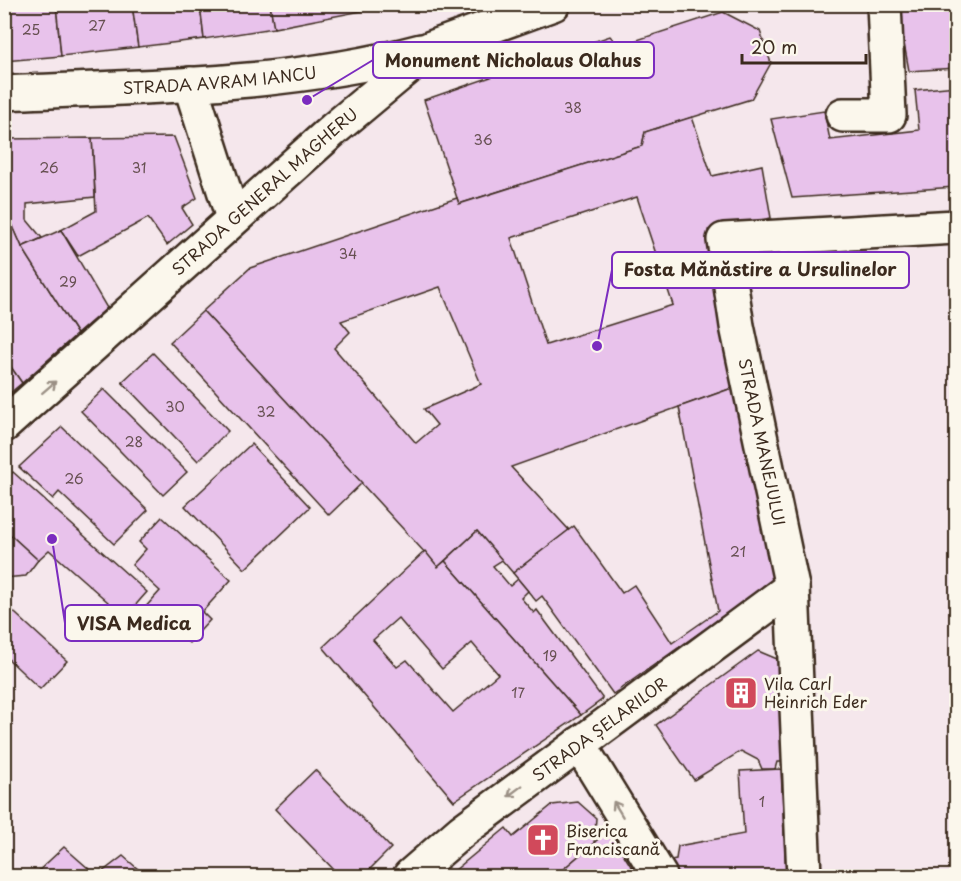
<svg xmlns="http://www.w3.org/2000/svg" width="961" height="881" font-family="'Playpen Sans',sans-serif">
	<rect width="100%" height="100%" fill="#f5e7ec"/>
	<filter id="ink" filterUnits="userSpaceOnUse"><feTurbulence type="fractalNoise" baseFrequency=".0167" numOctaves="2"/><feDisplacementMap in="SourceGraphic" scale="12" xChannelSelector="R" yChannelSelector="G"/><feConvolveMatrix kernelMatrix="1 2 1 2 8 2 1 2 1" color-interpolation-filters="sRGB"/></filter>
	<g filter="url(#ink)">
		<g fill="#e8c2eb" stroke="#3b2a1e" stroke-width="1.5" fill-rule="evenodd">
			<polygon points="4,4 56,4 61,56 4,61"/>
			<polygon points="56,4 132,4 138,47 61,56"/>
			<polygon points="132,4 200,4 204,39 138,47"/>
			<polygon points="200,4 270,4 274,28 204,39"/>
			<polygon points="270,4 376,4 377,8 274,28"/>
			<polygon points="897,4 956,4 956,68 909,71"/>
			<polygon points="723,12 760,31 771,63 751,99 645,132 642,146 459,204 424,100 610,36 619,46"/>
			<polygon points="956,86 956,187 792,198 771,119 824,111 830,140 919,130 915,90"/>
			<path d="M692,117L712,176L762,165L771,218L708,230L735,387L511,467L569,530L513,573L477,531L438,567L203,311L250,268L457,198L459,204L642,146L645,132ZM637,197L673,305L546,345L511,238ZM440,287L481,384L424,409L437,425L416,443L334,348L350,332L341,321Z"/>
			<polygon points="174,137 197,198 182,208 192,224 167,245 148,218 78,256 61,230 96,211 92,138"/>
			<polygon points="92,138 95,197 27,204 27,220 42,238 22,247 4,206 4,139"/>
			<polygon points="4,206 22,247 77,334 22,383 4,357"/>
			<polygon points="61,230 107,308 77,334 22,247"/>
			<polygon points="203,311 362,483 329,515 170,342"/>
			<polygon points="153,353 228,431 198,461 122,382"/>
			<polygon points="4,357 22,383 4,398"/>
			<polygon points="735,387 774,580 613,694 542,596 536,601 513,573 574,526 622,593 634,585 672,643 718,611 679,407"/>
			<polygon points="104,389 187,472 163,495 81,411"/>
			<polygon points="62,427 148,510 114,544 59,492 53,499 19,467"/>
			<polygon points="251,444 310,507 245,569 185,506"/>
			<polygon points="13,472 147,592 125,617 49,550 38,560 4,529 4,480"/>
			<polygon points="162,517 231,580 202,612 210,620 189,643 168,624 153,640 133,621 160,591 132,565 146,549 139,542"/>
			<polygon points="4,529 38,560 26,576 4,578"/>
			<polygon points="477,531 502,560 493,566 510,586 518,579 528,591 521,598 534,613 537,610 603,699 581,715 445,561"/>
			<path d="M425,551L438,567L445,561L581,715L454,801L323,647ZM398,618L442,669L472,643L498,674L453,712L407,660L397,667L373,640Z"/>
			<polygon points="4,603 67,661 40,689 4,655"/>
			<polygon points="758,651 782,661 784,762 777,762 775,769 762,769 758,760 741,751 694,780 656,725"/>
			<polygon points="781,769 786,876 676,876 666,861 676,859 678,846 744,834 740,771"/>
			<polygon points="315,770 391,848 363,876 340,876 275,809"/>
			<polygon points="578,802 596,818 594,843 555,876 448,876 506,828 513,837 552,805"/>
			<polygon points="608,829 637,876 555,876 594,843"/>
			<polygon points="64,847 97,876 33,876"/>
			<polygon points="123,856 146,876 97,876"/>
		</g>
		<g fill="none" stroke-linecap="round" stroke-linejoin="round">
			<defs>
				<g id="minor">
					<polyline points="190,84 233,218"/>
					<path id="s1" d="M4,93C143,86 286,87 421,51"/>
					<polyline points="843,115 889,115 884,4"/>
					<path id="s2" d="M4,425L334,129L431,48L553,4"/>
					<polyline points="579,744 660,876"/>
					<path id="s3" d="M410,876L462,831L792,587"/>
					<polyline points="804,876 792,587 737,326 724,240 956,227"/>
				</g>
			</defs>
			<use href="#minor" stroke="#3b2a1e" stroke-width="38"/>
			<use href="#minor" stroke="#fbf7ec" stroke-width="33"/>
		</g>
		<defs><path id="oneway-shaft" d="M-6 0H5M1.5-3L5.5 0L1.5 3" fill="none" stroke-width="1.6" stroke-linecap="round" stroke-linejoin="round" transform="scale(1.5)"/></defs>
		<g stroke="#9b9085">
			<use href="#oneway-shaft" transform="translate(49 387) rotate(-41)"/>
			<use href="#oneway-shaft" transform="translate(515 791) rotate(143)"/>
			<use href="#oneway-shaft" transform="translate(618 809) rotate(-121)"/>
		</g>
	</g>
	<defs>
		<symbol id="building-square" viewBox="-11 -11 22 22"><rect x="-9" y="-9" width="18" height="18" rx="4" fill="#d1495b" stroke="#fbf7ec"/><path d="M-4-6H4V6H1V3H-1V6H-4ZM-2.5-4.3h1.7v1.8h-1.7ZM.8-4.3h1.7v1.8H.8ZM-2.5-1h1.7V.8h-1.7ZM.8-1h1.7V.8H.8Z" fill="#fff"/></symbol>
		<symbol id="church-square" viewBox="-11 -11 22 22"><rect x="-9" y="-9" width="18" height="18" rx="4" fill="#d1495b" stroke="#fbf7ec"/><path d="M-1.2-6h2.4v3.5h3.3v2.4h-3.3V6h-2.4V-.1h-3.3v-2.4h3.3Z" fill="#fff"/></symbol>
	</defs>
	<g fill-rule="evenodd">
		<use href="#building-square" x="722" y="674" width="38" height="38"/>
		<use href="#church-square" x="524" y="821" width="38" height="38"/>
	</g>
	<g text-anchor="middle" stroke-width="6" stroke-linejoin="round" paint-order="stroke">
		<g font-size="14" fill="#665051">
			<text x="97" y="31">27</text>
			<text x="31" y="35">25</text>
			<text x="573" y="113">38</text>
			<text x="483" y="145">36</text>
			<text x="49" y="173">26</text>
			<text x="139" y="173">31</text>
			<text x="348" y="259">34</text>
			<text x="68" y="287">29</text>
			<text x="175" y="412">30</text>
			<text x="266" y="417">32</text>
			<text x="134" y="447">28</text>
			<text x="74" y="484">26</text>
			<text x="738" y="557">21</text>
			<text x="550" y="661">19</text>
			<text x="518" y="698">17</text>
			<text x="762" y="807">1</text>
		</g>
		<g font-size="16" fill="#3b2a1e" stroke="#fbf7ec">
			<text dy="6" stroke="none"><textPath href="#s1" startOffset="216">STRADA AVRAM IANCU</textPath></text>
			<text dy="6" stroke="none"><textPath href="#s2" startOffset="350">STRADA GENERAL MAGHERU</textPath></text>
			<text transform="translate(762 442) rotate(78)" y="6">STRADA MANEJULUI</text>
			<text dy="6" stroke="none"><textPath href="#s3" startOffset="240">STRADA ȘELARILOR</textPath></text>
		</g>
		<g font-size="16" fill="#3b2a1e" stroke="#fbf7ec" text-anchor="start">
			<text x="764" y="690">Vila Carl<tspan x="764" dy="18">Heinrich Eder</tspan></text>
			<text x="566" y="837">Biserica<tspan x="566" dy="18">Franciscană</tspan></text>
		</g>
	</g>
	<path fill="none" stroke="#7b2cbf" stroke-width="2" d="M307 100L373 60M597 346L612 270M52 539L65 623"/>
	<g fill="#7b2cbf" stroke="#fbf7ec" stroke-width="2">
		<circle cx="307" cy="100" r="6"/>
		<circle cx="597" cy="346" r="6"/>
		<circle cx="52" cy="539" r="6"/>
	</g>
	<g fill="#fbf7ec" stroke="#7b2cbf" stroke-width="2">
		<rect x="373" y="42" width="281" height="36" rx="6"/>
		<rect x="612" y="252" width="297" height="36" rx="6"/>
		<rect x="65" y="605" width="138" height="36" rx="6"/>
	</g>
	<g font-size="18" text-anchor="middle" font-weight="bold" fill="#3b2a1e">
		<text x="513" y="67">Monument Nicholaus Olahus</text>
		<text x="760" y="276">Fosta Mănăstire a Ursulinelor</text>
		<text x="134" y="630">VISA Medica</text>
	</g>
	<rect width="961" height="881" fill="none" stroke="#fbf7ec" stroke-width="24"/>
	<rect x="12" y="12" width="937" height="857" fill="none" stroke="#3b2a1e" stroke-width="2" filter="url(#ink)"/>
	<path d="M742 54v9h124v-9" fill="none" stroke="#3b2a1e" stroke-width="3"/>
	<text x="751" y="54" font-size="18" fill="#3b2a1e" stroke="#fbf7ec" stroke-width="4.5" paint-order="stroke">20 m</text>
</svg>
